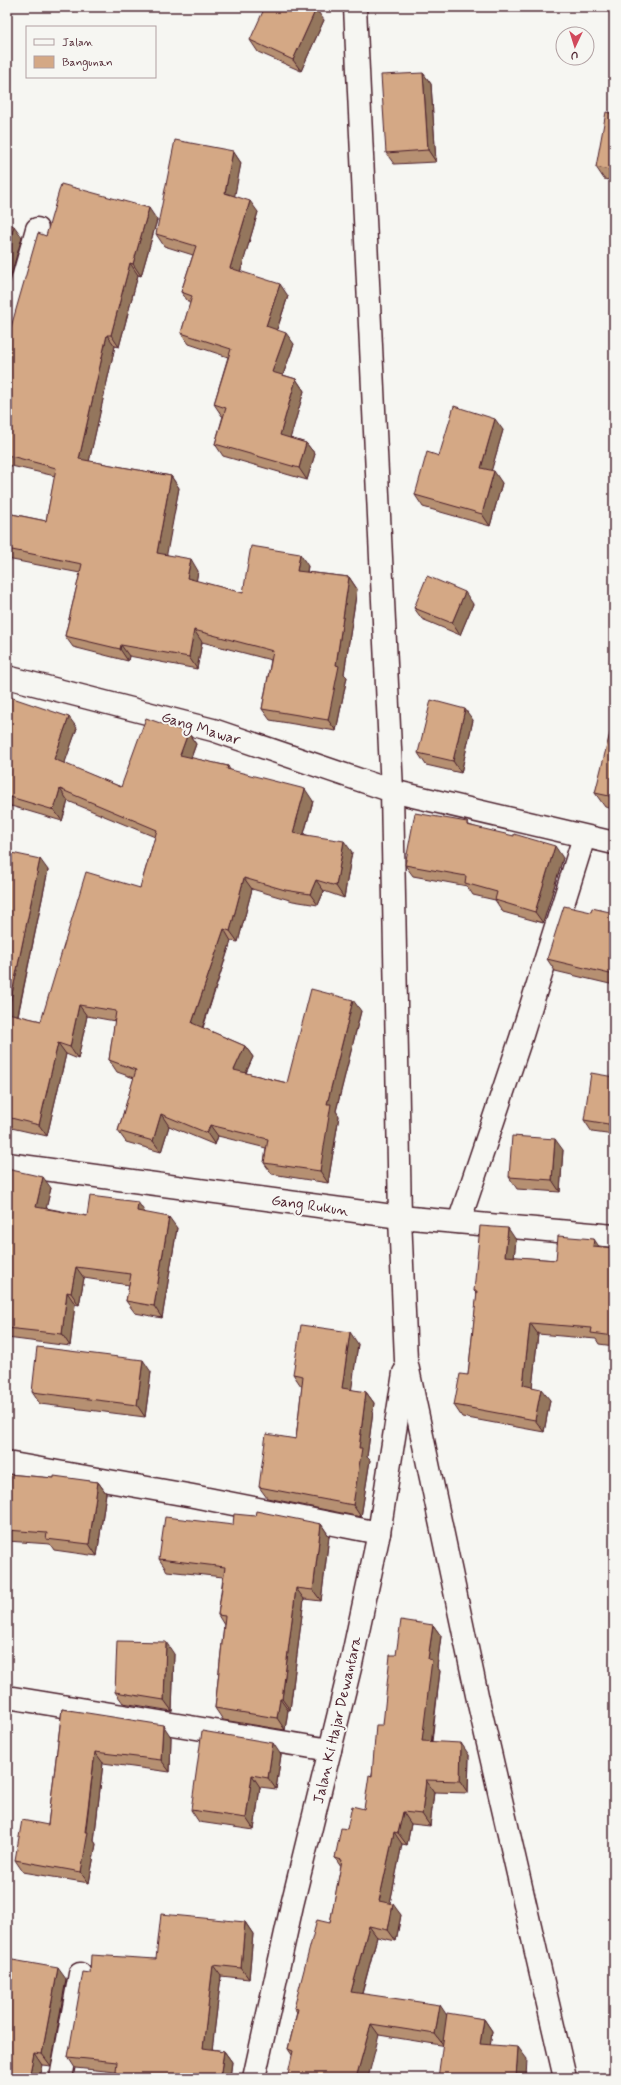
<svg xmlns="http://www.w3.org/2000/svg" width="621" height="2085" font-family="Mynerve,sans-serif">
	<rect width="100%" height="100%" fill="#f6f6f2"/>
	<filter id="ink" filterUnits="userSpaceOnUse"><feTurbulence type="fractalNoise" baseFrequency=".025" numOctaves="2"/><feDisplacementMap in="SourceGraphic" scale="8" xChannelSelector="R" yChannelSelector="G"/><feConvolveMatrix kernelMatrix="1 2 1 2 8 2 1 2 1" color-interpolation-filters="sRGB"/></filter>
	<g filter="url(#ink)">
		<g fill="none" stroke-linecap="round" stroke-linejoin="round">
			<defs>
				<g id="minor">
					<polyline points="355,7 392,791 614,843"/>
					<polyline points="7,335 37,229"/>
					<polyline points="7,677 213,730 392,791 400,1217 406,1360 478,1700 565,2078"/>
					<polyline points="7,1164 400,1217 614,1236"/>
					<polyline points="459,1222 521,1038 584,837"/>
					<polyline points="7,1463 193,1496 379,1533"/>
					<polyline points="7,1697 330,1750"/>
					<polyline points="61,2078 80,1974"/>
					<polyline points="254,2078 292,1905 351,1664 379,1533 404,1373"/>
				</g>
			</defs>
			<use href="#minor" stroke="#4a1f2b" stroke-width="25"/>
			<use href="#minor" stroke="#f6f6f2" stroke-width="22"/>
		</g>
		<g fill="#b69072" stroke="#4a1f2b">
			<polygon points="61,7 75,7 74,11"/>
			<polygon points="324,20 301,71 258,52 250,40"/>
			<polygon points="423,73 431,84 436,162 394,164 386,153"/>
			<polygon points="614,114 614,181 604,179 596,167"/>
			<polygon points="233,151 241,163 234,196 258,212 240,272 288,296 277,330 294,344 283,375 296,379 304,391 290,438 306,443 315,454 307,480 223,456 215,444 223,416 222,416 214,404 228,357 189,344 181,333 190,304 181,292 193,255 164,246 156,234"/>
			<polygon points="157,220 141,276 138,275 119,347 115,346 89,461 171,476 179,488 166,554 198,571 196,581 243,593 308,566 307,572 349,577 357,589 344,674 347,677 336,731 270,720 262,709 271,660 202,642 197,669 129,656 128,661 73,647 65,636 80,573 7,559 7,513 46,521 55,476 7,465 7,333 11,327 46,236"/>
			<polygon points="503,430 491,471 502,483 490,526 423,507 415,495 439,456"/>
			<polygon points="473,604 460,635 422,619 414,608"/>
			<polygon points="7,696 77,728 64,764 121,787 188,733 196,744 191,758 228,766 230,770 313,801 304,834 352,852 344,898 324,891 318,905 293,901 252,889 238,942 231,941 203,1028 245,1046 253,1057 246,1073 287,1083 361,1011 336,1111 339,1116 328,1183 272,1174 264,1163 266,1148 218,1136 215,1145 169,1126 161,1152 126,1142 118,1131 134,1078 117,1072 109,1060 115,1021 87,1016 78,1059 66,1054 47,1136 7,1127 7,852 48,870 18,1016 41,1021 140,888 155,837 68,801 62,821 11,806 8,813 7,813"/>
			<polygon points="473,720 461,773 426,765 418,753"/>
			<polygon points="614,734 614,809 605,807 595,793"/>
			<polygon points="467,822 469,825 563,858 543,923 503,912 495,900 473,895 467,886 413,876 405,865"/>
			<polygon points="591,912 614,913 614,985 555,971 547,959"/>
			<polygon points="614,1077 614,1135 592,1132 584,1120"/>
			<polygon points="563,1150 560,1192 517,1189 509,1177"/>
			<polygon points="7,1169 51,1188 46,1208 87,1216 145,1213 177,1228 162,1318 135,1313 126,1301 129,1285 84,1278 79,1305 75,1304 70,1346 7,1338"/>
			<polygon points="516,1240 514,1257 556,1260 599,1246 614,1248 614,1346 599,1344 596,1339 538,1334 532,1387 550,1400 544,1432 462,1417 454,1405 468,1375 477,1294 474,1291"/>
			<polygon points="358,1344 351,1390 366,1392 374,1403 367,1457 370,1460 361,1517 267,1498 259,1487 296,1439 302,1386 301,1386 293,1374"/>
			<polygon points="151,1372 145,1417 40,1404 32,1392"/>
			<polygon points="7,1474 98,1482 106,1493 97,1556 54,1550 50,1544 7,1541"/>
			<polygon points="321,1524 329,1536 321,1601 304,1599 290,1710 288,1710 285,1730 223,1720 215,1708 224,1625 218,1615 223,1577 167,1571 159,1559 233,1525"/>
			<polygon points="433,1625 441,1636 437,1667 440,1671 432,1742 469,1755 468,1793 434,1792 430,1826 411,1824 407,1845 402,1844 390,1903 401,1915 396,1941 377,1937 362,1994 447,2015 484,2019 492,2031 490,2045 527,2059 379,2035 292,2055 288,2049 297,2012 294,2008 330,1923 341,1867 335,1858 347,1829 364,1809 383,1725 396,1655"/>
			<polygon points="174,1654 172,1711 123,1703 115,1692"/>
			<polygon points="62,1709 171,1737 170,1772 103,1763 94,1841 96,1844 89,1883 23,1872 15,1860 48,1825"/>
			<polygon points="281,1755 276,1789 260,1787 254,1830 199,1822 191,1810"/>
			<polygon points="245,1922 253,1934 249,1979 221,1976 212,2049 224,2051 232,2062 230,2078 118,2078 118,2076 116,2072 75,2068 68,2057 90,1973 156,1959"/>
			<polygon points="66,1979 51,2066 42,2065 7,2078"/>
		</g>
		<g fill="#94765d" stroke="#4a1f2b">
			<polygon points="71,7 75,7 74,11"/>
			<polygon points="316,9 324,20 301,71 293,60"/>
			<polygon points="423,73 431,84 436,162 428,150"/>
			<polygon points="233,151 241,163 233,205 225,193"/>
			<polygon points="250,201 258,212 238,280 230,268"/>
			<polygon points="149,208 157,220 141,276 133,264"/>
			<polygon points="14,226 22,237 7,289 7,250"/>
			<polygon points="130,263 138,275 119,347 111,335"/>
			<polygon points="280,284 288,296 274,338 266,326"/>
			<polygon points="286,333 294,344 280,383 272,372"/>
			<polygon points="107,335 115,346 87,471 79,459"/>
			<polygon points="296,379 304,391 288,446 280,435"/>
			<polygon points="495,419 503,430 489,479 481,468"/>
			<polygon points="306,443 315,454 307,480 299,468"/>
			<polygon points="494,471 502,483 490,526 482,514"/>
			<polygon points="171,476 179,488 165,564 157,553"/>
			<polygon points="300,554 308,566 305,583 297,571"/>
			<polygon points="191,559 198,571 195,590 187,578"/>
			<polygon points="349,577 357,589 344,674 347,677 336,731 328,720"/>
			<polygon points="465,592 473,604 460,635 452,623"/>
			<polygon points="194,630 202,642 197,669 189,657"/>
			<polygon points="121,645 129,656 128,661 120,649"/>
			<polygon points="465,709 473,720 461,773 453,761"/>
			<polygon points="69,717 77,728 62,771 54,759"/>
			<polygon points="188,733 196,744 188,766 180,755"/>
			<polygon points="60,789 68,801 62,821 54,810"/>
			<polygon points="305,789 313,801 301,844 293,833"/>
			<polygon points="7,801 11,806 8,813 7,811"/>
			<polygon points="344,841 352,852 344,898 336,886"/>
			<polygon points="555,846 563,858 543,923 535,912"/>
			<polygon points="40,859 48,870 16,1024 8,1013"/>
			<polygon points="244,878 252,889 238,942 230,931"/>
			<polygon points="316,880 324,891 318,905 310,894"/>
			<polygon points="224,929 231,941 200,1035 192,1023"/>
			<polygon points="353,1000 361,1011 336,1111 339,1116 328,1183 320,1171 327,1104"/>
			<polygon points="79,1005 87,1016 78,1059 70,1047"/>
			<polygon points="58,1043 66,1054 47,1136 39,1125"/>
			<polygon points="245,1046 253,1057 242,1081 234,1070"/>
			<polygon points="161,1114 169,1126 161,1152 153,1141"/>
			<polygon points="210,1125 218,1136 215,1145 207,1133"/>
			<polygon points="555,1139 563,1150 560,1192 552,1180"/>
			<polygon points="43,1177 51,1188 44,1218 36,1207"/>
			<polygon points="138,1202 146,1214 137,1211"/>
			<polygon points="169,1217 177,1228 162,1318 154,1306"/>
			<polygon points="508,1228 516,1240 513,1267 505,1256"/>
			<polygon points="594,1239 602,1251 593,1246"/>
			<polygon points="76,1267 84,1278 79,1305 71,1293"/>
			<polygon points="67,1292 75,1304 70,1346 62,1334"/>
			<polygon points="530,1323 538,1334 531,1397 523,1385"/>
			<polygon points="350,1332 358,1344 350,1400 342,1388"/>
			<polygon points="143,1360 151,1372 145,1417 137,1405"/>
			<polygon points="541,1389 550,1400 544,1432 535,1420"/>
			<polygon points="366,1392 374,1403 367,1457 370,1460 361,1517 353,1505 359,1448"/>
			<polygon points="98,1482 106,1493 97,1556 89,1544"/>
			<polygon points="321,1524 329,1536 321,1601 313,1590"/>
			<polygon points="296,1588 304,1599 290,1710 282,1699"/>
			<polygon points="433,1625 441,1636 437,1667 440,1671 430,1753 422,1741 428,1659"/>
			<polygon points="166,1642 174,1654 172,1711 164,1700"/>
			<polygon points="280,1699 288,1710 285,1730 277,1718"/>
			<polygon points="163,1725 171,1737 170,1772 161,1760"/>
			<polygon points="273,1743 281,1755 276,1789 268,1778"/>
			<polygon points="461,1743 469,1755 468,1793 460,1781"/>
			<polygon points="95,1752 103,1763 94,1841 96,1844 89,1883 81,1872"/>
			<polygon points="252,1775 260,1787 254,1830 246,1818"/>
			<polygon points="426,1780 434,1792 430,1826 422,1814"/>
			<polygon points="403,1812 411,1824 407,1845 398,1833"/>
			<polygon points="394,1832 402,1844 388,1913 379,1901"/>
			<polygon points="393,1904 401,1915 396,1941 388,1930"/>
			<polygon points="245,1922 253,1934 249,1979 241,1968"/>
			<polygon points="369,1926 377,1937 359,2004 351,1992"/>
			<polygon points="213,1965 221,1976 211,2059 203,2048"/>
			<polygon points="58,1968 66,1979 51,2066 42,2054"/>
			<polygon points="440,2005 448,2017 444,2046 435,2034"/>
			<polygon points="484,2019 492,2031 489,2056 480,2044"/>
			<polygon points="371,2024 379,2035 368,2078 356,2078"/>
			<polygon points="518,2047 527,2059 526,2078 516,2078"/>
			<polygon points="224,2051 232,2062 230,2078 220,2078"/>
			<polygon points="34,2053 42,2065 39,2078 29,2078"/>
		</g>
		<g fill="#d4a885" stroke="#4a1f2b">
			<polygon points="265,7 312,7 316,9 293,60 250,40"/>
			<polygon points="423,73 428,150 386,153 381,75"/>
			<polygon points="606,112 614,114 614,171 596,167"/>
			<polygon points="175,140 233,151 225,193 250,201 230,268 280,284 266,326 286,333 272,372 296,379 280,435 306,443 299,468 215,444 226,408 214,404 231,349 181,333 192,296 181,292 196,246 156,234"/>
			<polygon points="61,184 149,208 133,264 130,263 111,335 107,335 79,459 171,476 157,553 191,559 187,578 243,593 251,546 300,554 297,571 349,577 336,665 339,666 328,720 262,709 273,651 194,630 189,657 121,645 120,649 65,636 82,564 7,549 7,513 46,521 56,468 7,455 7,333 11,327 38,233 46,236"/>
			<polygon points="7,223 14,226 7,250"/>
			<polygon points="454,406 495,419 481,468 494,471 482,514 415,495 427,452 439,456"/>
			<polygon points="427,576 465,592 452,623 414,608"/>
			<polygon points="7,696 69,717 54,759 121,787 146,718 188,733 180,755 228,766 227,769 305,789 293,833 344,841 336,886 316,880 310,894 285,890 244,878 230,931 224,929 192,1023 245,1046 234,1070 287,1083 311,989 353,1000 327,1104 331,1104 320,1171 264,1163 268,1139 210,1125 207,1133 161,1114 153,1141 118,1131 136,1070 109,1060 116,1011 79,1005 70,1047 58,1043 39,1125 7,1117 7,852 40,859 8,1013 41,1021 86,872 140,888 157,830 60,789 54,810 7,796"/>
			<polygon points="431,700 465,709 453,761 418,753"/>
			<polygon points="610,733 614,734 614,797 595,793"/>
			<polygon points="415,813 467,822 467,825 514,836 514,834 555,846 535,912 495,900 497,892 465,883 466,876 405,865"/>
			<polygon points="564,906 591,912 592,908 614,913 614,975 547,959"/>
			<polygon points="591,1073 614,1077 614,1125 584,1120"/>
			<polygon points="512,1136 555,1139 552,1180 509,1177"/>
			<polygon points="7,1169 43,1177 36,1207 87,1216 90,1196 138,1202 137,1211 169,1217 154,1306 126,1301 131,1274 76,1267 71,1293 67,1292 62,1334 7,1328"/>
			<polygon points="480,1226 508,1228 505,1256 556,1260 558,1236 594,1239 593,1246 614,1248 614,1336 591,1333 592,1328 530,1323 523,1385 541,1389 535,1420 454,1405 460,1374 468,1375 477,1291 474,1291"/>
			<polygon points="301,1325 350,1332 342,1388 366,1392 359,1448 362,1448 353,1505 259,1487 266,1434 296,1439 303,1376 293,1374"/>
			<polygon points="37,1347 143,1360 137,1405 32,1392"/>
			<polygon points="7,1474 54,1478 54,1476 98,1482 89,1544 46,1539 47,1533 7,1530"/>
			<polygon points="256,1511 321,1524 313,1590 296,1588 282,1699 280,1699 277,1718 215,1708 225,1616 218,1615 225,1567 159,1559 165,1517 233,1525 234,1514 255,1516"/>
			<polygon points="401,1620 433,1625 428,1659 432,1660 422,1741 461,1743 460,1781 426,1780 422,1814 403,1812 398,1833 394,1832 379,1901 393,1904 388,1930 369,1926 351,1992 440,2005 435,2034 371,2024 356,2078 287,2078 293,2051 288,2049 298,2009 294,2008 317,1920 330,1923 342,1860 335,1858 341,1828 347,1829 352,1806 364,1809 369,1775 372,1776 376,1725 383,1725 390,1655 396,1655"/>
			<polygon points="117,1641 166,1642 164,1700 115,1692"/>
			<polygon points="62,1709 163,1725 161,1760 95,1752 85,1832 88,1832 81,1872 15,1860 22,1820 48,1825"/>
			<polygon points="202,1731 273,1743 268,1778 252,1775 246,1818 191,1810"/>
			<polygon points="161,1914 245,1922 241,1968 213,1965 203,2048 224,2051 220,2078 209,2078 203,2077 203,2078 118,2078 118,2073 116,2072 117,2062 68,2057 83,1972 90,1973 91,1955 156,1959"/>
			<polygon points="7,1959 58,1968 42,2054 34,2053 29,2078 7,2078"/>
			<polygon points="447,2013 484,2019 480,2044 518,2047 516,2078 438,2078"/>
		</g>
	</g>
	<g text-anchor="middle" stroke-width="4" stroke-linejoin="round" paint-order="stroke">
		<g font-size="15" fill="#4a1f2b" stroke="#f6f6f2">
			<text transform="translate(201 728) rotate(17)" y="5">Gang Mawar</text>
			<text transform="translate(310 1205) rotate(8)" y="5">Gang Rukun</text>
			<text transform="translate(337 1720) rotate(-77)" y="5">Jalan Ki Hajar Dewantara</text>
		</g>
	</g>
	<rect width="621" height="2085" fill="none" stroke="#f6f6f2" stroke-width="24"/>
	<rect x="12" y="12" width="597" height="2061" fill="none" stroke="#4a1f2b" stroke-width="1.5" filter="url(#ink)"/>
	<rect x="26" y="26" width="130" height="52" fill="#f6f6f2" stroke="#b1a0a2"/>
	<rect x="34" y="39" width="20" height="6" fill="#f6f6f2" stroke="#b1a0a2"/>
	<text x="62" y="46" font-size="12" fill="#4a1f2b">Jalan</text>
	<rect x="34" y="56" width="20" height="12" fill="#d4a885" stroke="#b1a0a2"/>
	<text x="62" y="66" font-size="12" fill="#4a1f2b">Bangunan</text>
	<g transform="translate(575 46) rotate(184)"><circle r="19" fill="#f6f6f2" stroke="#b1a0a2"/>
	<path d="M0-3L7 15L0 10L-7 15Z" fill="#d1495b"/>
	<text y="-6" font-size="11" font-weight="bold" text-anchor="middle" fill="#4a1f2b">U</text>
	</g>
</svg>
